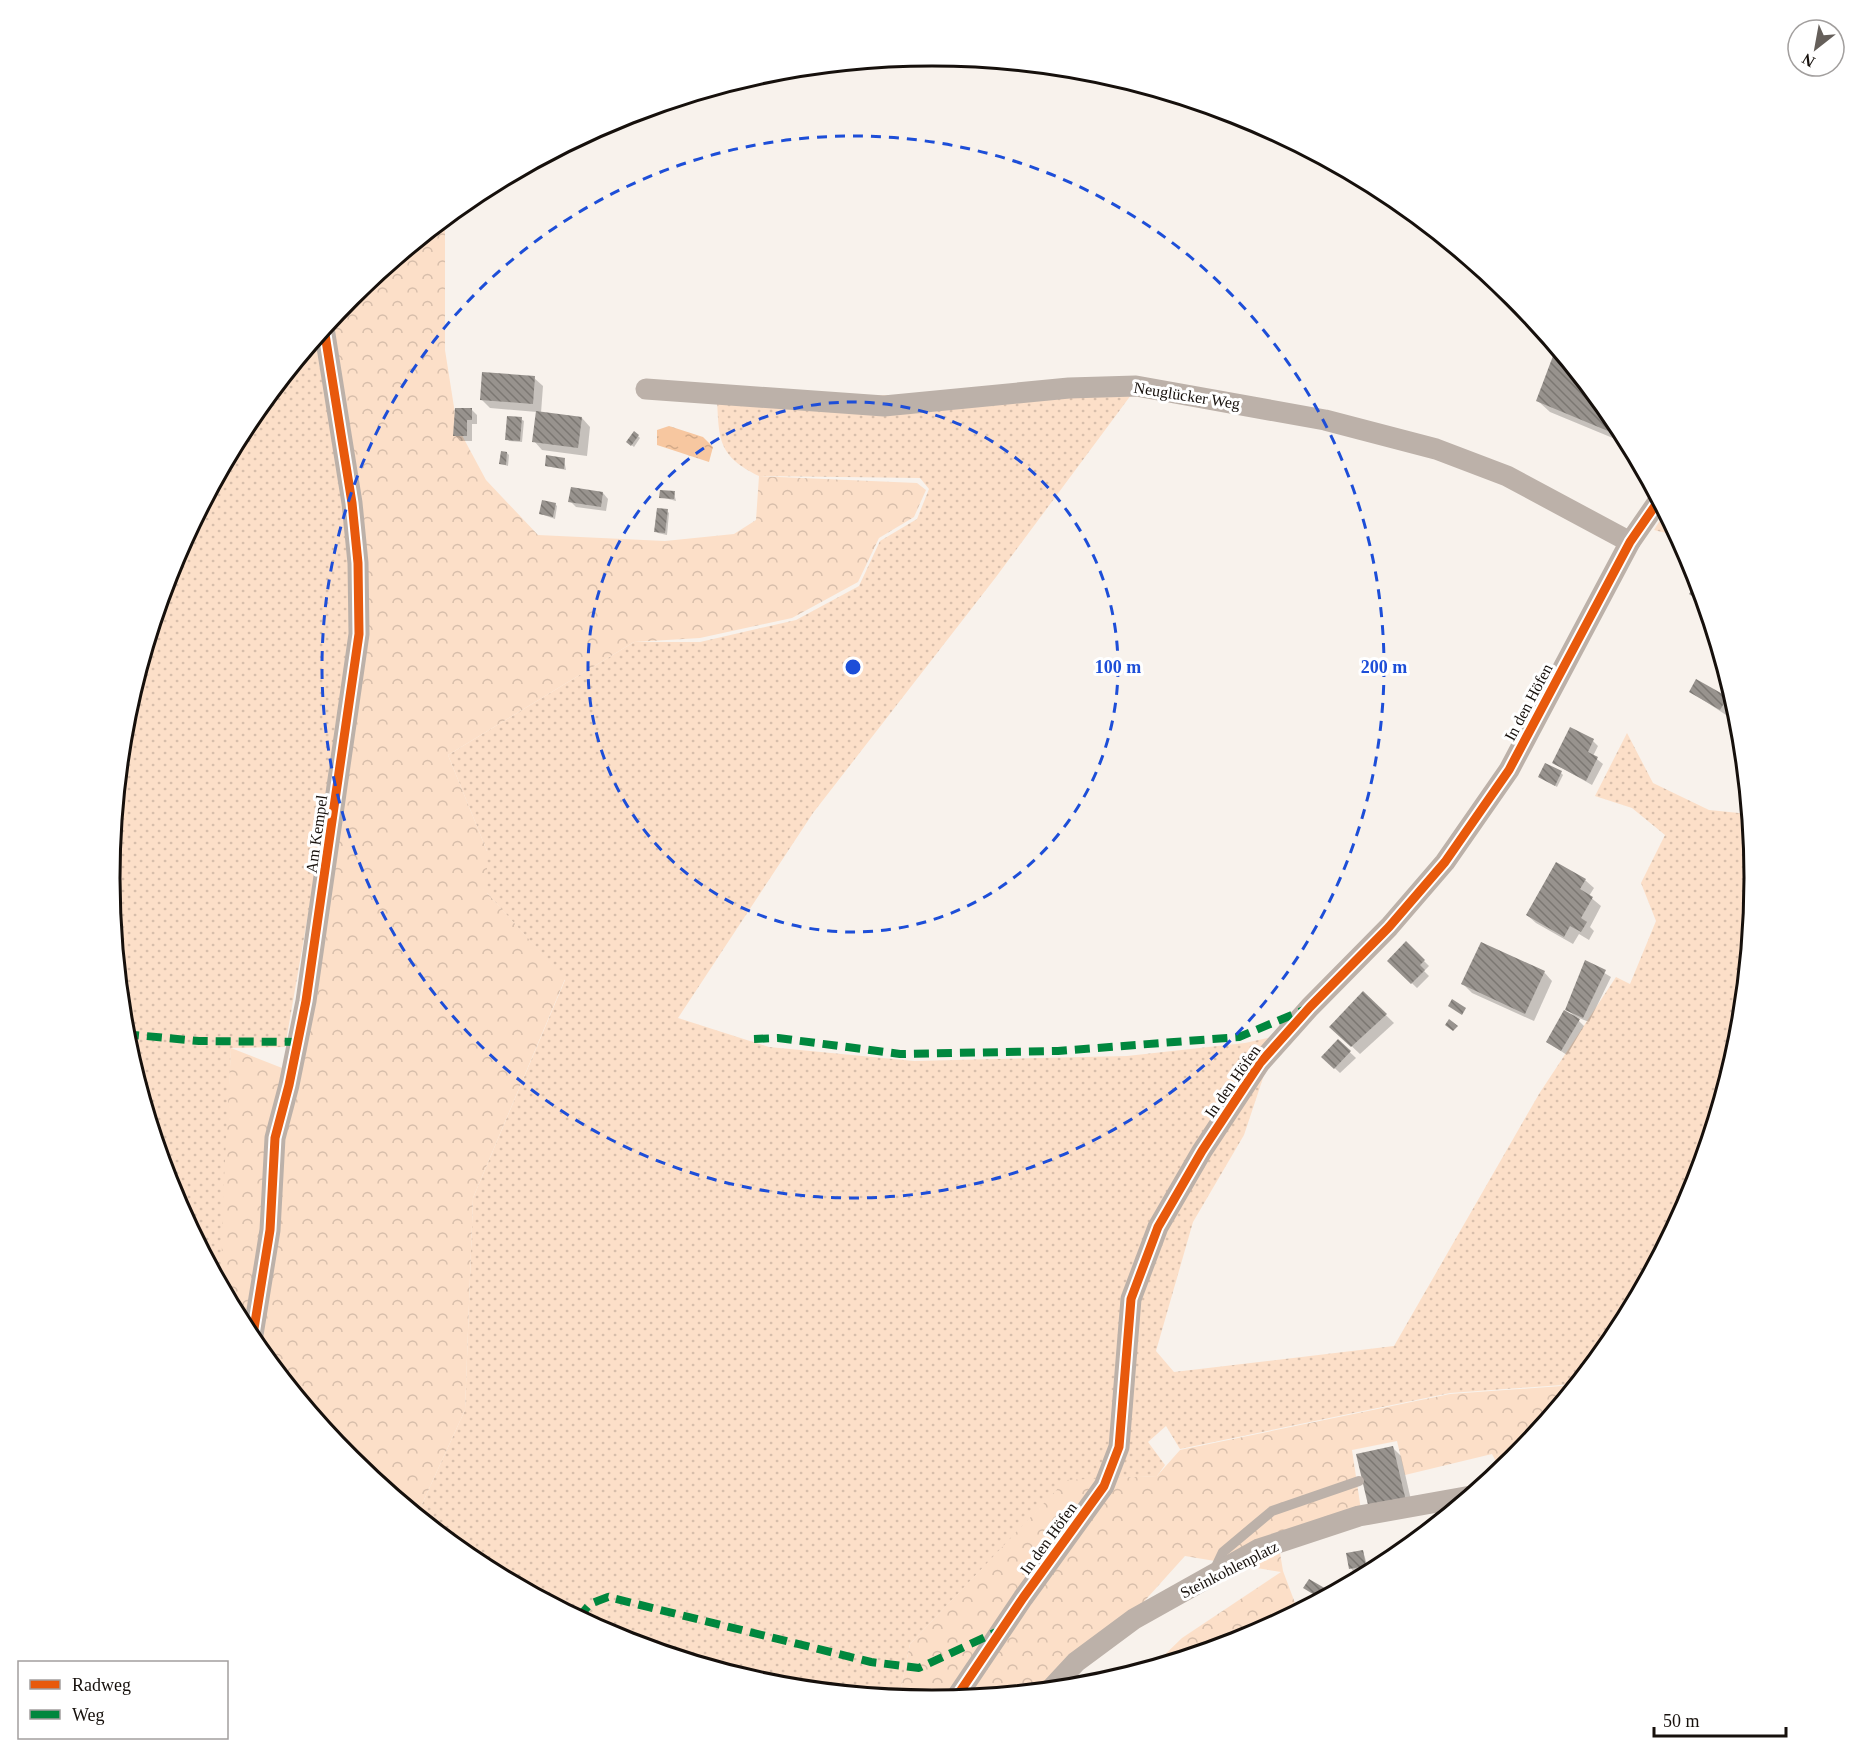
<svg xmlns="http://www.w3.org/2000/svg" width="1864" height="1757" font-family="'Times New Roman',serif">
	<defs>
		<pattern id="grass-dots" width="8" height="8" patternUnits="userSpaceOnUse" patternTransform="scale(1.5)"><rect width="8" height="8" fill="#fcdfc8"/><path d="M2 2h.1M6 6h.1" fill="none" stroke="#d7beab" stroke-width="1.8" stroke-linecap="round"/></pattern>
		<pattern id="forest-crowns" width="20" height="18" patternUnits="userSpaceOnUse" patternTransform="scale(1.5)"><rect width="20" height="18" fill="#fcdfc8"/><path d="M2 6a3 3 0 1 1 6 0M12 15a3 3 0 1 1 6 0" fill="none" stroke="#d7beab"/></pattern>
		<pattern id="water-ripples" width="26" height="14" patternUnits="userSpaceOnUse" patternTransform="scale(1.5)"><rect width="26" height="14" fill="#f7c7a0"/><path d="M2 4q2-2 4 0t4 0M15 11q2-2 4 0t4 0" fill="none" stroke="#d3aa89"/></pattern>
		<pattern id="building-back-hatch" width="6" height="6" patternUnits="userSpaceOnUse" patternTransform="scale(1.5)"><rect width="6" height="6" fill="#98938e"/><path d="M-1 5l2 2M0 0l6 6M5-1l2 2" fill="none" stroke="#7b7772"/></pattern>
	</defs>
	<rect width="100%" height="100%" fill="#f8f2ec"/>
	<g fill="url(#grass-dots)">
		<polygon points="318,335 340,443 355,603 346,697 285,1047 231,1048 221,1287 172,1193 125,1039 109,878 125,718 172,563 248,421"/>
		<path d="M1134,391L996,577L813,813L678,1018L769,1047L914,1061L1127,1056L1245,1043L1272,1037L1263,1078L1244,1135L1193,1222L1156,1351L1174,1372L1394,1346L1539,1094L1616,977L1630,984L1656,921L1641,883L1665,835L1632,808L1595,796L1627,733L1653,783L1709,810L1749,814L1755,879L1739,1039L1692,1194L1616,1336L1576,1384L1450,1393L1180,1449L1166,1426L1148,1442L1165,1465L1157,1476L1066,1481L910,1644L899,1698L771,1686L617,1639L474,1563L417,1515L465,1410L473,1198L565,980L487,893V851L448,755L634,642H700L796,620L859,586L880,541L917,519L929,489L920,478L759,476C718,456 719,440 717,398Z"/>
		<polygon points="1665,512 1678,536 1654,530"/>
	</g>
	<g fill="url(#forest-crowns)">
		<polygon points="445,219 445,350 457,426 486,480 538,535 665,541 734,534 756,520 759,476 917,483 926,490 914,517 879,538 858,582 792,618 700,638 634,642 448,755 487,851 487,893 565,979 473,1198 465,1410 417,1515 350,1460 248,1335 221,1287 223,1199 231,1048 300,1075 365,602 320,333 350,296"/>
		<polygon points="1576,1385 1514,1461 1501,1471 1492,1454 1405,1475 1397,1441 1352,1450 1361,1510 1277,1535 1283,1571 1298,1611 1247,1639 1151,1668 1182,1638 1281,1572 1185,1556 1066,1688 932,1701 899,1698 910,1644 1066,1480 1157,1476 1180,1450 1450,1394"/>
	</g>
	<polygon fill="url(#water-ripples)" points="669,426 703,437 713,447 709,462 657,445 657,430"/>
	<g fill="#0003">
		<polygon points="1557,349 1616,422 1621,430 1620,441 1550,412 1538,401"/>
		<polygon points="534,378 543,386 541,413 582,418 590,427 587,456 542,450 534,441 537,412 490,408 482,400"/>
		<polygon points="472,410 477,415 477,424 472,424 472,441 460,441 455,435"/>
		<polygon points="521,419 524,421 522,442 509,441 507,439"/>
		<polygon points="635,433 640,438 634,447 628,442"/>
		<polygon points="507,453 509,455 508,466 501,464"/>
		<polygon points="564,459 566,470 546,466"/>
		<polygon points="603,493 608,499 606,511 576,507 570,501"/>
		<polygon points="674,493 676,501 661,497"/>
		<polygon points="555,504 557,506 555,519 541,514"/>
		<polygon points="667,511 669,513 667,535 658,533 655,531"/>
		<polygon points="1691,692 1727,698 1731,702 1732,696 1735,703 1726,715"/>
		<polygon points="1593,741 1598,746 1593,756 1603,764 1592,785 1553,763"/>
		<polygon points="1561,773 1563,775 1557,787 1540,777"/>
		<polygon points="1585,880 1594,888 1589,896 1601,906 1590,927 1594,931 1589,940 1579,934 1573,944 1536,923 1527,915"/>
		<polygon points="1406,943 1429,966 1424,971 1429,976 1417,988 1389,961"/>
		<polygon points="1586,962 1611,977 1589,1022 1574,1016 1584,1026 1567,1055 1547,1042 1575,1017 1567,1009"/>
		<polygon points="1544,972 1552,981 1534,1021 1472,993 1463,984"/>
		<polygon points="1363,993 1394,1023 1360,1054 1331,1027"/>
		<polygon points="1338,1041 1356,1058 1340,1073 1323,1057"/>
		<polygon points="1392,1447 1401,1456 1413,1509 1379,1517"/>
		<polygon points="1363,1551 1368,1568 1353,1571 1351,1568"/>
	</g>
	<g fill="url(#building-back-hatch)">
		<polygon points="1556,348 1611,414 1608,431 1536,401"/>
		<polygon points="482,372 535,376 533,404 480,400"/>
		<polygon points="455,408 472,408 472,420 467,420 467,436 453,436"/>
		<polygon points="536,411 582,417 578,448 532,442"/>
		<polygon points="507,416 522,417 520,441 505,440"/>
		<polygon points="634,431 639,435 631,446 626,442"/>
		<polygon points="501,451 507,452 506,465 499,464"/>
		<polygon points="546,455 565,458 564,469 545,466"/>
		<polygon points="571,487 603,492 601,507 568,502"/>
		<polygon points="660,490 675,491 674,499 659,498"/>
		<polygon points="542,500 556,503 553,517 539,514"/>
		<polygon points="657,508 668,509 665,533 654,532"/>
		<polygon points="1698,581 1705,605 1689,594"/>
		<polygon points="1696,679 1728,697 1720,710 1689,692"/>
		<polygon points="1570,727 1594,739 1588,752 1598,757 1586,781 1552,763"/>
		<polygon points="1545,763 1562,771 1555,786 1538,777"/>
		<polygon points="1556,862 1586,879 1580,889 1593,897 1581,918 1587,922 1581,932 1570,926 1564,937 1526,915"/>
		<polygon points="1406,941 1425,960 1420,965 1425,970 1411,984 1387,961"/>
		<polygon points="1481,942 1545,971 1525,1014 1461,984"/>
		<polygon points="1585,960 1606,970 1583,1018 1565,1010"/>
		<polygon points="1363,991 1387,1014 1351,1047 1329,1027"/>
		<polygon points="1452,999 1466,1008 1462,1015 1448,1006"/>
		<polygon points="1564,1010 1580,1019 1561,1051 1546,1042"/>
		<polygon points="1449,1019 1458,1026 1453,1031 1445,1025"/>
		<polygon points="1338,1039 1351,1051 1334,1069 1321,1057"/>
		<polygon points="1393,1446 1406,1501 1369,1509 1356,1454"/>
		<polygon points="1363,1550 1366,1566 1349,1569 1346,1553"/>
		<polygon points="1309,1579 1328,1590 1323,1598 1314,1603 1309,1600 1313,1594 1303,1588"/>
	</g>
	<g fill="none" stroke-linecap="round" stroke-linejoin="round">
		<polyline stroke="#bcb1a9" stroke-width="10" points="1214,1571 1223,1552 1272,1511 1359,1481"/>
		<g stroke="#bcb1a9" stroke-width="21">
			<polyline points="646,389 884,406 1069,388 1136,386 1325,420 1436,449 1507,476 1630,542"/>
			<polyline points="252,1341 270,1230 275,1138 289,1085 306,1001 359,634 358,563 352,503 324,328"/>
			<polyline points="1050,1690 1076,1662 1134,1619 1259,1549 1359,1516 1471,1496"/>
			<polyline points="955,1699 1023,1598 1104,1486 1119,1447 1131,1299 1158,1227 1202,1151 1260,1063 1310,1007 1389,927 1445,862 1509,770 1630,542 1659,500"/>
		</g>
		<g stroke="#00873e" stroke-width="8" stroke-dasharray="15 8" stroke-linecap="butt">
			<polyline points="124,1034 199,1041 298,1042"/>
			<polyline points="754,1039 778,1038 900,1054 1058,1051 1239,1037 1304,1010"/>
			<polyline points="578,1618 590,1604 608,1597 871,1662 919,1668 996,1632"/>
		</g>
		<defs>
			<g id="cycleway">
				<polyline points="252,1341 270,1230 275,1138 289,1085 306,1001 359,634 358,563 352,503 324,328"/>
				<polyline points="955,1699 1023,1598 1104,1486 1119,1447 1131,1299 1158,1227 1202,1151 1260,1063 1310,1007 1389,927 1445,862 1509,770 1630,542 1659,500"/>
			</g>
		</defs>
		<use href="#cycleway" stroke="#fff" stroke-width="13"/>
		<use href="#cycleway" stroke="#e8590c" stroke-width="9"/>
	</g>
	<g fill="none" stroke="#1d4ed8" stroke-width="3" stroke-dasharray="10 8">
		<circle cx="853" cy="667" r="265"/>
		<circle cx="853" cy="667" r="531"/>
	</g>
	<g text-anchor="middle" stroke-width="6" stroke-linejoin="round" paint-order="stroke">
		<g font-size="16" fill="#16100c" stroke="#fff">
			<text transform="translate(1187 395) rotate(9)" y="6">Neuglücker Weg</text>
			<text transform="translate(1528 702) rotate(-62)" y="6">In den Höfen</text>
			<text transform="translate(316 834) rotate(-82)" y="6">Am Kempel</text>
			<text transform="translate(1232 1081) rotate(-55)" y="6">In den Höfen</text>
			<text transform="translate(1048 1538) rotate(-54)" y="6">In den Höfen</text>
			<text transform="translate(1229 1569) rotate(-27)" y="6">Steinkohlenplatz</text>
		</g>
	</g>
	<path d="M0 0H1864V1757H0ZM120 878a812 812 0 1 1 1624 0a812 812 0 1 1-1624 0Z" fill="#fff" fill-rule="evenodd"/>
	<path fill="none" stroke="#16100c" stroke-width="3" d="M120 878a812 812 0 1 1 1624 0a812 812 0 1 1-1624 0Z"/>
	<circle cx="853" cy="667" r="9" fill="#1d4ed8" stroke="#fff" stroke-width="3"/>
	<g font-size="18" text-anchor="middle" font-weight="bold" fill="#1d4ed8" stroke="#fff" stroke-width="6" stroke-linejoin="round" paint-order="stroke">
		<text x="1118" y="673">100 m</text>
		<text x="1384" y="673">200 m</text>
	</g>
	<rect x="18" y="1661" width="210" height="78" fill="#ffffff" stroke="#a29f9e" stroke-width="1.5"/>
	<rect x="30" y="1680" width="30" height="9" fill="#e8590c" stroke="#a29f9e" stroke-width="1.5"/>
	<text x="72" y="1691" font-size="18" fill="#16100c">Radweg</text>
	<rect x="30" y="1710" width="30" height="9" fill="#00873e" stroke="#a29f9e" stroke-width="1.5"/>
	<text x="72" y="1721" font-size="18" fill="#16100c">Weg</text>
	<g transform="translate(1816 48) rotate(211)"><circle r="28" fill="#ffffff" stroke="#a29f9e" stroke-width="1.5"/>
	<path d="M0-4.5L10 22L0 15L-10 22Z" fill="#655f5a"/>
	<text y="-9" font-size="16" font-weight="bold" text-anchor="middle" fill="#16100c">N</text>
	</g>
	<path d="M1654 1727v9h132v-9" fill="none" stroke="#16100c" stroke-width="3"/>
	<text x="1663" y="1727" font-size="18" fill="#16100c" stroke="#ffffff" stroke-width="4.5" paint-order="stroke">50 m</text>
</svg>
